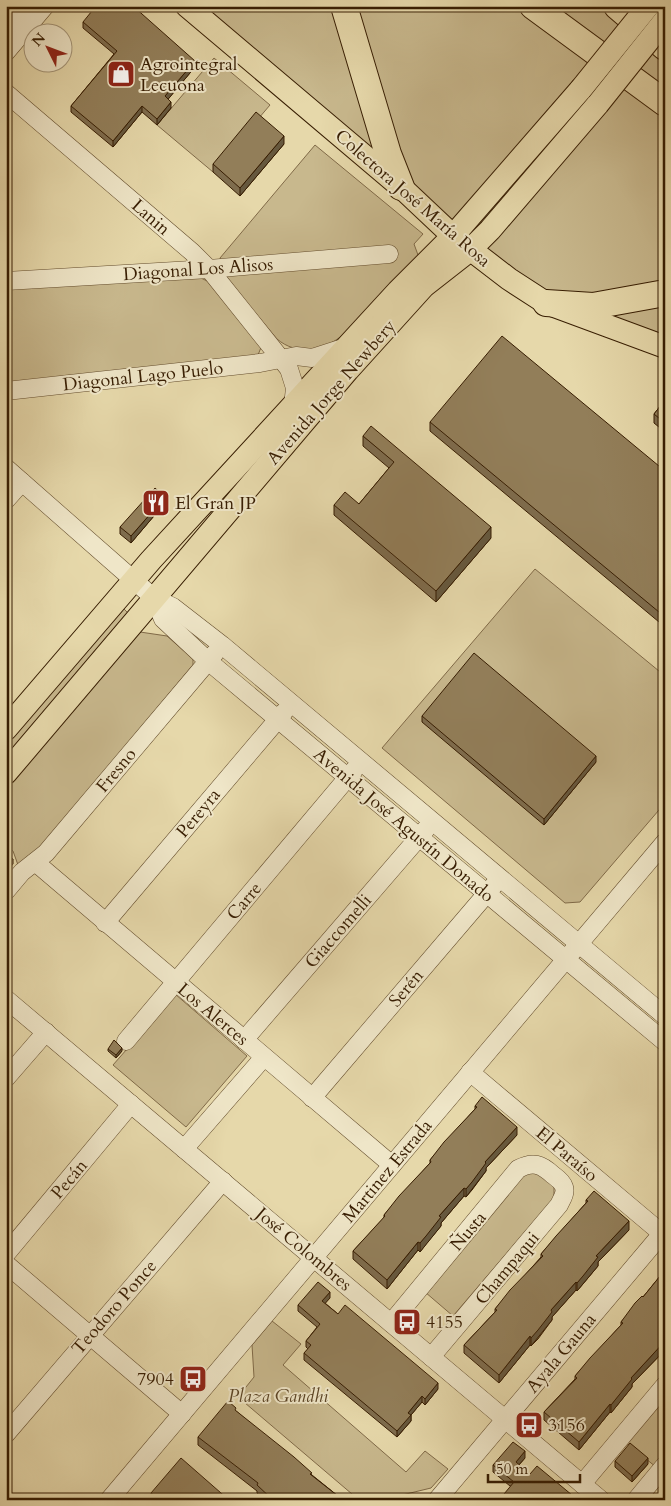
<svg xmlns="http://www.w3.org/2000/svg" width="671" height="1506" font-family="Cardo,serif">
	<rect width="100%" height="100%" fill="#e6d8aa"/>
	<filter id="stains"><feTurbulence type="fractalNoise" baseFrequency=".004" numOctaves="4"/><feColorMatrix values="0 0 0 0 .2 0 0 0 0 .09 0 0 0 0 .02 0 0 0 .5 -.17"/></filter>
	<radialGradient id="worn" r=".72"><stop offset=".6" stop-color="#630" stop-opacity="0"/><stop offset="1" stop-color="#630" stop-opacity=".3"/></radialGradient>
	<g fill="#c8b88d" stroke="#806a48">
		<polygon points="187,6 665,6 665,347 546,303"/>
		<polygon points="214,58 270,105 213,172 157,125"/>
		<path d="M315,145L423,234L414,244L418,255L343,335C323,351 297,356 277,339L227,279L220,258Z"/>
		<polygon points="195,275 215,285 262,345 258,355 6,384 6,289"/>
		<polygon points="535,569 665,676 665,803 580,902 565,903 382,748"/>
		<polygon points="121,606 130,615 6,760 6,742"/>
		<polygon points="140,632 167,636 193,659 193,665 38,850 18,865 13,851 6,845 6,790"/>
		<polygon points="175,994 247,1056 186,1127 113,1065"/>
		<polygon points="531,1171 554,1183 554,1198 453,1316 425,1292 524,1175"/>
		<polygon points="272,1321 301,1344 283,1365 406,1472 425,1451 448,1469 431,1488 402,1495 396,1500 359,1500 238,1397 254,1377 252,1345"/>
		<polygon points="665,1394 665,1456 656,1467 625,1442"/>
	</g>
	<g fill="none" stroke-linecap="round" stroke-linejoin="round">
		<defs>
			<g id="minor">
				<polyline points="6,27 23,6"/>
				<polyline points="6,52 45,6"/>
				<polyline points="6,93 192,252 209,269 289,369 295,388 293,406"/>
				<polyline points="6,281 209,269 389,254"/>
				<polyline points="6,391 260,363 296,356 312,358 346,347"/>
				<polyline points="6,468 154,598 173,607 222,645 665,1016"/>
				<polyline points="6,500 22,482"/>
				<polyline points="154,598 163,619 208,661 665,1042"/>
				<polyline points="35,862 392,1165"/>
				<polyline points="6,891 22,872 46,853 215,653"/>
				<polyline points="105,923 284,712"/>
				<polyline points="6,999 601,1500"/>
				<polyline points="244,1040 426,829"/>
				<polyline points="126,1041 354,770"/>
				<polyline points="470,1072 665,1236"/>
				<polyline points="6,1078 46,1032"/>
				<polyline points="312,1098 494,885"/>
				<polyline points="184,1149 264,1057"/>
				<polyline points="6,1254 131,1104"/>
				<polyline points="6,1264 182,1414"/>
				<path d="M391,1323L518,1169C533,1161 541,1164 553,1175C557,1178 562,1181 564,1187C566,1193 562,1199 559,1205L431,1357"/>
				<polyline points="6,1434 223,1181"/>
				<polyline points="582,1484 665,1385"/>
				<polyline points="109,1500 665,842"/>
				<polyline points="437,1500 665,1230"/>
				<polyline points="636,1500 665,1465"/>
			</g>
			<g id="major">
				<polyline points="187,6 401,187 453,236 509,279 546,303 665,347"/>
				<polyline points="6,729 151,560 398,291 453,236 581,89"/>
				<polyline points="6,773 348,370 424,286 470,250 490,230 598,104"/>
			</g>
			<g id="highway">
				<polyline points="344,6 388,154 401,187"/>
				<polyline points="533,6 665,103"/>
				<polyline points="617,6 665,47"/>
				<polyline points="546,303 593,306 665,293"/>
			</g>
		</defs>
		<use href="#minor" stroke="#634c2c" stroke-width="19"/>
		<use href="#major" stroke="#371d02" stroke-width="24"/>
		<use href="#highway" stroke="#371d02" stroke-width="28"/>
		<use href="#minor" stroke="#efe6c8" stroke-width="18"/>
		<use href="#major" stroke="#e6d8aa" stroke-width="22"/>
		<use href="#highway" stroke="#e6d8aa" stroke-width="26"/>
		<defs>
			<g id="major-bridge">
				<polyline points="581,89 648,6"/>
				<polyline points="598,104 665,20"/>
			</g>
		</defs>
		<use href="#major-bridge" stroke="#371d02" stroke-width="24" stroke-linecap="butt"/>
		<use href="#major-bridge" stroke="#e6d8aa" stroke-width="22"/>
	</g>
	<g fill="#7e6c4d" stroke="#371d02">
		<polygon points="83,22 195,67 168,99 171,108 157,125 142,112 113,147 71,112 71,106 114,54 83,28"/>
		<polygon points="284,144 240,196 213,172 213,164"/>
		<polygon points="665,400 665,432 654,423 654,414"/>
		<polygon points="430,422 665,471 665,627 430,431"/>
		<polygon points="363,436 491,538 436,602 334,515 334,505 359,504 389,468 363,446"/>
		<polygon points="165,503 131,543 120,534 120,527"/>
		<polygon points="422,716 596,762 544,825 422,722"/>
		<polygon points="108,1049 122,1051 116,1058 108,1051"/>
		<polygon points="475,1106 517,1135 486,1168 486,1171 472,1190 466,1197 464,1196 441,1223 441,1226 426,1244 420,1252 418,1250 387,1289 353,1259 353,1251 384,1218 384,1215 430,1163 430,1160 475,1109"/>
		<polygon points="586,1200 629,1230 598,1262 598,1266 583,1284 577,1291 576,1290 552,1317 552,1320 538,1339 531,1346 530,1345 499,1383 464,1353 464,1345 495,1312 495,1309 541,1257 541,1254 586,1203"/>
		<polygon points="665,1270 665,1350 632,1384 632,1387 611,1413 610,1412 579,1450 544,1420 544,1412 575,1379 575,1376 621,1325 621,1322 643,1297"/>
		<polygon points="330,1298 325,1303 338,1314 438,1389 425,1405 422,1402 411,1415 411,1421 397,1437 304,1360 304,1353 308,1349 306,1347 306,1341 317,1327 298,1311 298,1305"/>
		<polygon points="236,1411 312,1475 343,1500 264,1500 257,1493 257,1491 198,1445 198,1437"/>
		<polygon points="525,1458 519,1465 530,1474 578,1500 510,1486 493,1472 493,1465"/>
		<polygon points="615,1461 648,1464 632,1482 615,1467"/>
		<polygon points="151,1493 229,1500 151,1500"/>
	</g>
	<g fill="#66583e" stroke="#371d02">
		<polygon points="195,61 195,67 165,103 165,96"/>
		<polygon points="171,102 171,108 157,125 157,119"/>
		<polygon points="142,106 142,112 113,147 113,141"/>
		<polygon points="284,136 284,144 240,196 240,188"/>
		<polygon points="165,497 165,503 131,543 131,536"/>
		<polygon points="491,527 491,538 436,602 436,591"/>
		<polygon points="596,756 596,762 544,825 544,819"/>
		<polygon points="13,859 13,864 6,872 6,867"/>
		<polygon points="122,1048 122,1051 116,1058 116,1055"/>
		<polygon points="517,1127 517,1135 486,1168 486,1171 466,1197 466,1189 485,1162"/>
		<polygon points="464,1188 464,1196 441,1223 441,1226 420,1252 420,1243 439,1216"/>
		<polygon points="629,1221 629,1230 598,1262 598,1266 577,1291 577,1283 596,1256"/>
		<polygon points="418,1242 418,1250 387,1289 387,1280"/>
		<polygon points="576,1282 576,1290 552,1317 552,1320 531,1346 531,1338 551,1310"/>
		<polygon points="330,1292 330,1298 322,1307 322,1301"/>
		<polygon points="530,1336 530,1345 499,1383 499,1375"/>
		<polygon points="665,1341 665,1350 632,1384 632,1387 611,1413 611,1405 631,1378"/>
		<polygon points="438,1383 438,1389 425,1405 425,1399"/>
		<polygon points="422,1396 422,1402 411,1415 411,1421 397,1437 397,1431 408,1413"/>
		<polygon points="610,1404 610,1412 579,1450 579,1442"/>
		<polygon points="525,1451 525,1458 516,1468 516,1462"/>
		<polygon points="648,1458 648,1464 632,1482 632,1476"/>
	</g>
	<g fill="#927e59" stroke="#371d02">
		<polygon points="96,6 133,6 195,61 165,96 171,102 157,119 142,106 113,141 71,106 117,51 83,22"/>
		<polygon points="256,112 284,136 240,188 213,164"/>
		<polygon points="502,336 665,471 665,617 430,422"/>
		<polygon points="665,400 665,423 654,414"/>
		<polygon points="371,426 491,527 436,591 334,505 345,492 359,504 394,462 363,436"/>
		<polygon points="155,488 165,497 131,536 120,527"/>
		<polygon points="474,653 596,756 544,819 422,716"/>
		<polygon points="6,853 13,859 6,867"/>
		<polygon points="114,1040 122,1048 116,1055 108,1049"/>
		<polygon points="482,1097 517,1127 485,1162 486,1163 472,1182 466,1189 464,1188 439,1216 441,1217 426,1236 420,1243 418,1242 387,1280 353,1251 385,1216 384,1215 399,1196 431,1162 430,1160 444,1142 477,1107 475,1106"/>
		<polygon points="594,1191 629,1221 596,1256 598,1257 583,1276 577,1283 576,1282 551,1310 552,1312 538,1330 531,1338 530,1336 499,1375 464,1345 497,1310 495,1309 510,1290 543,1256 541,1254 556,1236 588,1201 586,1200"/>
		<polygon points="665,1270 665,1341 631,1378 632,1379 611,1405 610,1404 579,1442 544,1412 577,1378 575,1376 590,1358 623,1323 621,1322 635,1303 642,1296 643,1297"/>
		<polygon points="318,1282 330,1292 322,1301 338,1314 345,1305 438,1383 425,1399 422,1396 408,1413 411,1415 397,1431 304,1353 311,1345 306,1341 320,1324 298,1305"/>
		<polygon points="228,1401 236,1408 235,1410 294,1457 312,1473 310,1474 343,1500 273,1500 257,1485 258,1483 198,1437"/>
		<polygon points="513,1442 525,1451 516,1462 530,1474 537,1466 578,1500 499,1500 514,1482 493,1465"/>
		<polygon points="630,1443 648,1458 632,1476 615,1461"/>
		<polygon points="181,1458 229,1500 160,1500 151,1493"/>
		<polygon points="665,1496 665,1500 661,1500"/>
	</g>
	<defs>
		<symbol id="shop-square" viewBox="-11 -11 22 22"><rect x="-9" y="-9" width="18" height="18" rx="4" fill="#8f2418" stroke="#efe6c8"/><path d="M-5-2.5h2.3a2.7 3.5 0 0 1 5.4 0H5L5.5 6h-11ZM-1.5-2.5h3a1.5 2.3 0 0 0-3 0Z" fill="#fff"/></symbol>
		<symbol id="restaurant-square" viewBox="-11 -11 22 22"><rect x="-9" y="-9" width="18" height="18" rx="4" fill="#8f2418" stroke="#efe6c8"/><path d="M-5-6h1v4h1v-4h1v4h1v-4h1v5L-1.5 .5V6h-2V.5L-5-1ZM5-6V6H3V1.5H1.5Q1.5-4 5-6Z" fill="#fff"/></symbol>
		<symbol id="bus-square" viewBox="-11 -11 22 22"><rect x="-9" y="-9" width="18" height="18" rx="4" fill="#8f2418" stroke="#efe6c8"/><path d="M-5-6H5V4H4V6H2V4H-2V6H-4V4H-5ZM-3.5-4V0h7V-4ZM-3.5 1.2v1.5H-2V1.2ZM2 1.2v1.5H3.5V1.2Z" fill="#fff"/></symbol>
	</defs>
	<g fill-rule="evenodd">
		<use href="#shop-square" x="105" y="58" width="32" height="32"/>
		<use href="#restaurant-square" x="140" y="487" width="32" height="32"/>
		<use href="#bus-square" x="391" y="1306" width="32" height="32"/>
		<use href="#bus-square" x="177" y="1363" width="32" height="32"/>
		<use href="#bus-square" x="513" y="1409" width="32" height="32"/>
	</g>
	<g text-anchor="middle" stroke-width="4" stroke-linejoin="round" paint-order="stroke">
		<g font-size="18" fill="#371d02" stroke="#efe6c8" text-anchor="start">
			<text x="140" y="70">Agrointegral<tspan x="140" dy="21">Lecuona</tspan></text>
			<text x="175" y="509">El Gran JP</text>
			<text x="426" y="1328">4155</text>
			<text x="174" y="1385" text-anchor="end">7904</text>
			<text x="548" y="1431">3156</text>
		</g>
		<g font-size="18" fill="#371d02" stroke="#efe6c8">
			<text transform="translate(413 198) rotate(41)" y="6">Colectora José María Rosa</text>
			<text transform="translate(151 217) rotate(41)" y="6">Lanin</text>
			<text transform="translate(198 269) rotate(-4)" y="6">Diagonal Los Alisos</text>
			<text transform="translate(143 376) rotate(-6)" y="6">Diagonal Lago Puelo</text>
			<text transform="translate(331 392) rotate(-49)" y="6">Avenida Jorge Newbery</text>
			<text transform="translate(116 770) rotate(-50)" y="6">Fresno</text>
			<text transform="translate(198 813) rotate(-50)" y="6">Pereyra</text>
			<text transform="translate(404 825) rotate(40)" y="6">Avenida José Agustín Donado</text>
			<text transform="translate(244 901) rotate(-50)" y="6">Carre</text>
			<text transform="translate(338 931) rotate(-49)" y="6">Giaccomelli</text>
			<text transform="translate(406 988) rotate(-50)" y="6">Serén</text>
			<text transform="translate(213 1014) rotate(40)" y="6">Los Alerces</text>
			<text transform="translate(567 1154) rotate(40)" y="6">El Paraíso</text>
			<text transform="translate(387 1171) rotate(-50)" y="6">Martinez Estrada</text>
			<text transform="translate(69 1179) rotate(-50)" y="6">Pecán</text>
			<text transform="translate(468 1231) rotate(-50)" y="6">Ñusta</text>
			<text transform="translate(304 1249) rotate(40)" y="6">José Colombres</text>
			<text transform="translate(507 1268) rotate(-50)" y="6">Champaqui</text>
			<text transform="translate(114 1307) rotate(-49)" y="6">Teodoro Ponce</text>
			<text transform="translate(561 1353) rotate(-50)" y="6">Ayala Gauna</text>
		</g>
		<g font-size="18" font-style="italic" fill="#5b4425" stroke="#efe6c8">
			<text x="278" y="1402">Plaza Gandhi</text>
		</g>
	</g>
	<rect width="671" height="1506" fill="none" stroke="#e6d8aa" stroke-width="25"/>
	<rect x="8" y="8" width="656" height="1491" fill="none" stroke="#371d02" stroke-width="2.5"/>
	<rect x="12" y="12" width="646" height="1481" fill="none" stroke="#371d02"/>
	<g transform="translate(48 48) rotate(312)"><circle r="24" fill="#efe6c8" stroke="#a59679"/>
	<path d="M0-4L9 19L0 12L-9 19Z" fill="#8f2418"/>
	<text y="-8" font-size="14" font-weight="bold" text-anchor="middle" fill="#371d02">N</text>
	</g>
	<path d="M488 1474v8h92v-8" fill="none" stroke="#371d02" stroke-width="2.5"/>
	<text x="496" y="1474" font-size="15" fill="#371d02" stroke="#efe6c8" stroke-width="4" paint-order="stroke">50 m</text>
	<rect width="100%" height="100%" filter="url(#stains)"/>
	<rect width="100%" height="100%" fill="url(#worn)"/>
</svg>
